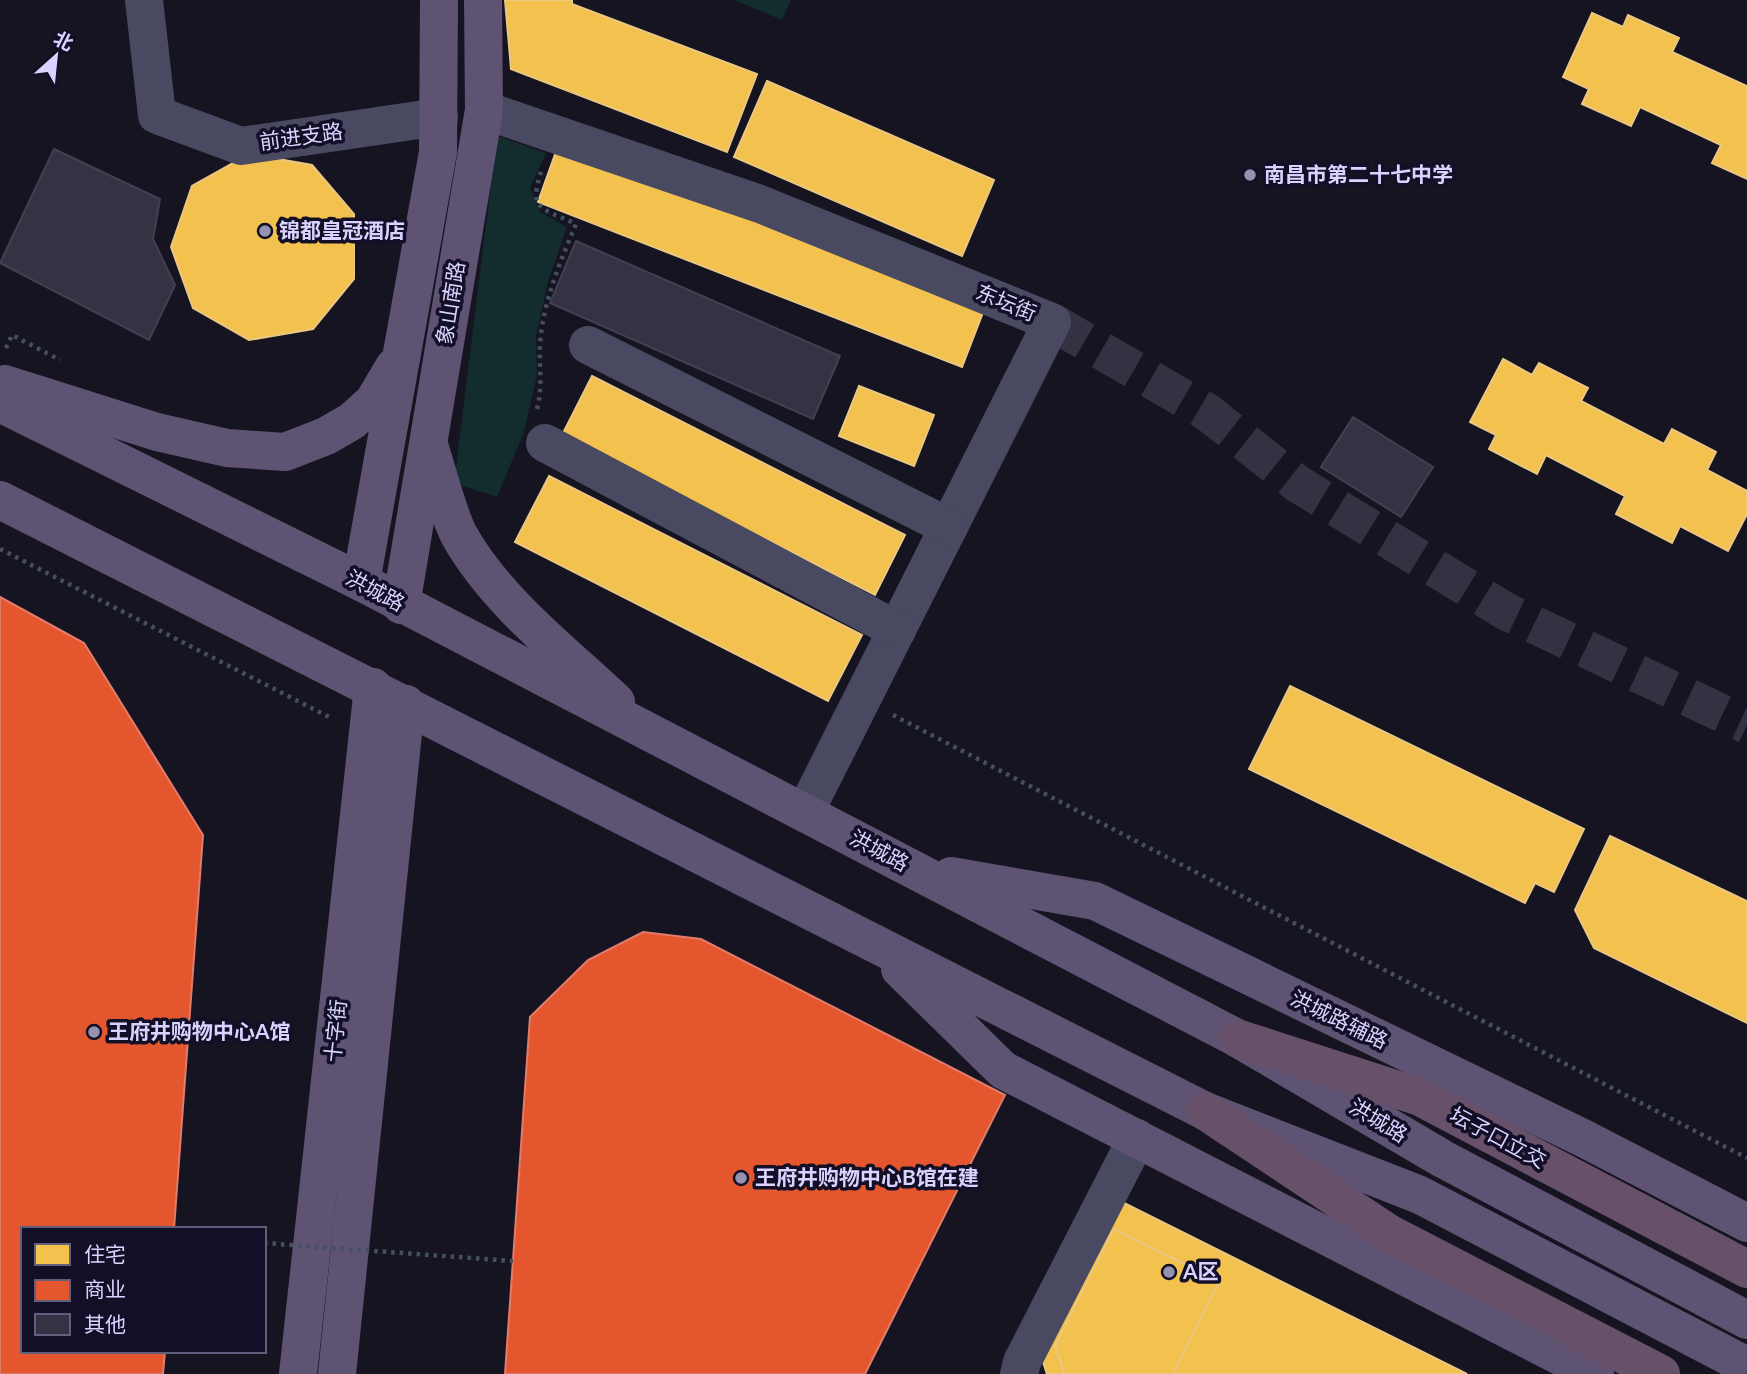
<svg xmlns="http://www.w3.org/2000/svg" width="1747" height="1374" font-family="Lato,'Noto Sans SC',sans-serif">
	<rect width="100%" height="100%" fill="#161421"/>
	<g fill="#132c2d">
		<polygon points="734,0 791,0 782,20"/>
		<polygon points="497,136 546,153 530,188 540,212 567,227 548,282 536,336 537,375 524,432 497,497 454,483"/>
	</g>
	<g fill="#f2c14e" stroke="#eac783" stroke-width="2">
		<polygon points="505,0 572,0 572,4 757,74 727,152 511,69"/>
		<polygon points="1592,13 1623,27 1628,15 1679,38 1672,52 1747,86 1747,179 1712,163 1721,145 1640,107 1631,126 1582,104 1589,89 1563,77"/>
		<polygon points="767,81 994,180 962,256 734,157"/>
		<polygon points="558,146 987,302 962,367 538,202"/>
		<polygon points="249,154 312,165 354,214 354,279 313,329 249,340 193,308 171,247 192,186"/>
		<polygon points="1503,359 1532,375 1539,363 1588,388 1581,401 1664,444 1672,429 1716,452 1707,470 1747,491 1747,514 1728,551 1680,526 1672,543 1616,514 1625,496 1546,455 1537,474 1489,449 1496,435 1470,422"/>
		<polygon points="592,376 905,535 875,595 562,435"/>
		<polygon points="859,386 934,415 914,466 839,436"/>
		<polygon points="549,476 862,635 828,701 515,542"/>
		<polygon points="1290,686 1584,829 1554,892 1535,883 1525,903 1249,769"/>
		<polygon points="1610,836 1747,901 1747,1023 1594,948 1575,910"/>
		<polygon points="1112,1197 1467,1374 1047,1374 1038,1347"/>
		<polygon points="1114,1229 1219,1281 1173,1374 1065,1374 1055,1346"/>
	</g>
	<g fill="#e4572e" stroke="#e17c6d" stroke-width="2">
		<polygon points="0,597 84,643 203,835 174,1229 23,1229 23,1351 165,1351 163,1374 0,1374"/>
		<polygon points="643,932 701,939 1005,1095 865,1374 505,1374 530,1017 588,960"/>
	</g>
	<g fill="#343243" stroke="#433f54" stroke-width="2">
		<polygon points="54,149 160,199 153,239 175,285 149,340 0,263"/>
		<polygon points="576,241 840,356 813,419 550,303"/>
		<polygon points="1353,417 1433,467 1401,517 1321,467"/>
	</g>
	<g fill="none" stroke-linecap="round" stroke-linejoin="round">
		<polyline stroke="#333142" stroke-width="38" stroke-dasharray="38 19" stroke-linecap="butt" points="1052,322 1207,412 1298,484 1507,612 1747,725"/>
		<g stroke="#44505f" stroke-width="4.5" stroke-dasharray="3.5 5" stroke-linecap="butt">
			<polyline points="6,348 12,335 60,360"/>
			<path d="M537,409C543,388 539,366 540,344C543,302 560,262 576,224C540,207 528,211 542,169"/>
			<polyline points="0,549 333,719"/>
			<polyline points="893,715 1747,1158"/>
		</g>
		<g stroke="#4a4962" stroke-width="38">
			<polyline points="144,0 157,115 241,146 439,117"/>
			<polyline points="484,110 760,204 1052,322 805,812"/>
			<polyline points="588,345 949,527"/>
			<polyline points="545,443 897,630"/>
			<polyline points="1019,1374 1022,1362 1137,1138"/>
		</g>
		<g stroke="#5e5373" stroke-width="38">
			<polyline points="5,384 157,432 227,448 285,452 326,436 352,421 374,401 394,367"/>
			<polyline points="0,403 361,582 1237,1038 1443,1159 1747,1320"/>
			<path d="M430,448C438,473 448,514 459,535C496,601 562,651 616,702"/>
			<polyline points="0,500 1205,1111 1420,1195 1747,1366"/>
			<polyline points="361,582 438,152 439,0"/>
			<polyline points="401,605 484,110 483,0"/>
			<polyline points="951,876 1095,901 1585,1139 1747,1223"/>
			<polyline points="900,969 1003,1070 1595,1374"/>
			<polyline points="298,1374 373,687"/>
			<polyline points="337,1374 406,704"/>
		</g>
		<g stroke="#67516a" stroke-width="38">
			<polyline points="1237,1038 1420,1097 1747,1269"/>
			<polyline points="1205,1111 1390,1234 1661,1374"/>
		</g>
		<polyline stroke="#44505f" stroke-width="4.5" stroke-dasharray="3.5 5" stroke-linecap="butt" points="264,1243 513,1261"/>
	</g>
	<g fill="#9591b1" stroke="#130f26" stroke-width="2.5">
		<circle cx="1250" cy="175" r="7"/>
		<circle cx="265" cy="231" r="7"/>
		<circle cx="94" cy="1032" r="7"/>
		<circle cx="741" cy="1178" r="7"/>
		<circle cx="1169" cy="1272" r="7"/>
	</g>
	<g text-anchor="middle" stroke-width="7" stroke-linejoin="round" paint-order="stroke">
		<g font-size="21" fill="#d9d4ff" stroke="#130f26">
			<text transform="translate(301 137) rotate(-8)" y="7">前进支路</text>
			<text transform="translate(451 303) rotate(-81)" y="7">象山南路</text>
			<text transform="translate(1006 303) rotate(22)" y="7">东坛街</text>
			<text transform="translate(375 591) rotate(28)" y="7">洪城路</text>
			<text transform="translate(879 851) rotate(28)" y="7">洪城路</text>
			<text transform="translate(1339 1020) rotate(26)" y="7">洪城路辅路</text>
			<text transform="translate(336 1031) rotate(-84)" y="7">十字街</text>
			<text transform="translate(1378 1121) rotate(31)" y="7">洪城路</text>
			<text transform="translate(1498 1138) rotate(28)" y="7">坛子口立交</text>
		</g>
		<g font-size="21" font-weight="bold" fill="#d9d4ff" stroke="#130f26" text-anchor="start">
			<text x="1264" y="182">南昌市第二十七中学</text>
			<text x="279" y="238">锦都皇冠酒店</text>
			<text x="108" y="1039">王府井购物中心A馆</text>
			<text x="755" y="1185">王府井购物中心B馆在建</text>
			<text x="1183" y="1279">A区</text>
		</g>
	</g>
	<rect x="21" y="1227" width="245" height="126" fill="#130f26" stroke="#625e7d" stroke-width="2"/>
	<rect x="35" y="1244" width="35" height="21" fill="#f2c14e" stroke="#625e7d" stroke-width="2"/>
	<text x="84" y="1262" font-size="21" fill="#d9d4ff">住宅</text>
	<rect x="35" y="1280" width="35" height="21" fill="#e4572e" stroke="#625e7d" stroke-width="2"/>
	<text x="84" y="1297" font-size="21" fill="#d9d4ff">商业</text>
	<rect x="35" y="1314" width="35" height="21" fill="#343243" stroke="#625e7d" stroke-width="2"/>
	<text x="84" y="1332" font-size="21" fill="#d9d4ff">其他</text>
	<g transform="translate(56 56) rotate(27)" stroke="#130f26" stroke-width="5" paint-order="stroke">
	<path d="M0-5L12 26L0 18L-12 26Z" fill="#d9d4ff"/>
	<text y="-10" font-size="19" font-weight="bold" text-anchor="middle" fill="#d9d4ff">北</text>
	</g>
</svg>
